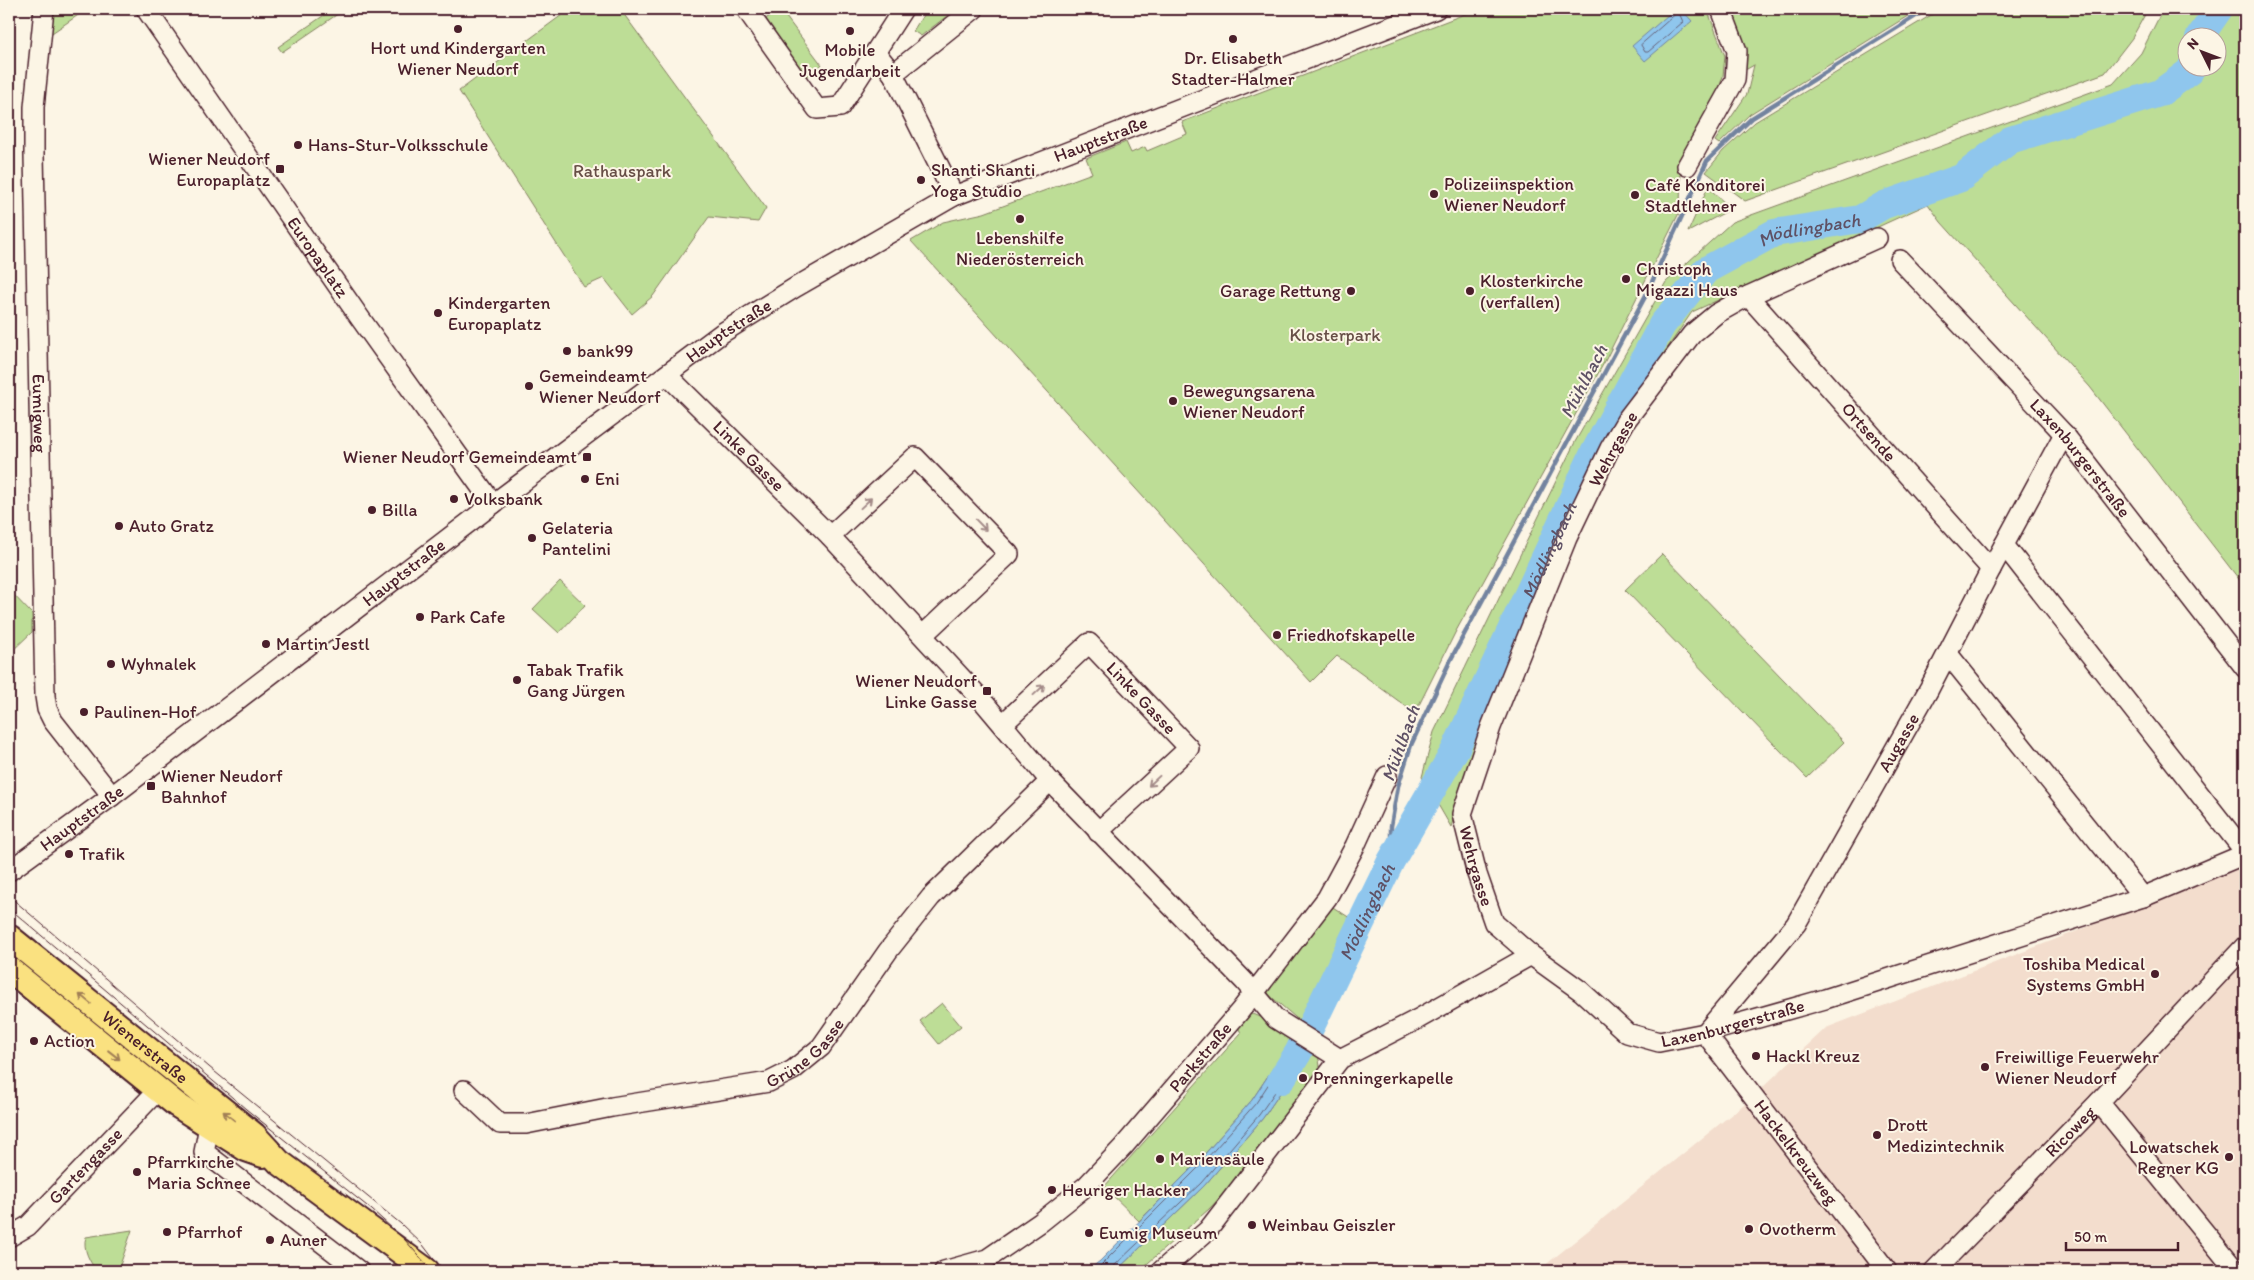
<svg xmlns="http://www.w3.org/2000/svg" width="2254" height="1280" font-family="Itim,sans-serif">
	<rect width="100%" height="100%" fill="#fcf5e5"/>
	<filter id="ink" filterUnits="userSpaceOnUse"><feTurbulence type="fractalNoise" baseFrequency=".02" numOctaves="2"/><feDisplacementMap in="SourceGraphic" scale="10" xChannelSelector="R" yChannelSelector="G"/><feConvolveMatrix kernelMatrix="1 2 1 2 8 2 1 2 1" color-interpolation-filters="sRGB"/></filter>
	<g filter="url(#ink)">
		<polygon fill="#f3ddcd" points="2245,866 2245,1271 1538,1271 1748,1101 1826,1028"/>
		<g fill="#bddd96" stroke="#847e60" fill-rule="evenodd">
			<polygon points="51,9 87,9 49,35"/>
			<polygon points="333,9 345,9 282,52 278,47"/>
			<polygon points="570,9 620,9 766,208 758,222 709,217 653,296 632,314 604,278 584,287 459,91"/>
			<polygon points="780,9 822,65 806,77 764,20"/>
			<polygon points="927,9 956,9 921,36 913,31"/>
			<polygon points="1478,9 1707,9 1725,56 1723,76 1716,98 1681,156 1680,211 1605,361 1456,631 1415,713 1337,656 1311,682 911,241 943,222 984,213 1092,173 1086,158 1126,142 1131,153 1145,147 1147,151 1187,134 1182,122"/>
			<polygon points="1730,9 1919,9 1750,114 1719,144 1715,141 1747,94 1754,65 1740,73"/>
			<polygon points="1941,9 2092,9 2090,13 2092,16 2096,9 2148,9 2132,38 2105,73 1745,201 1706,172 1723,151 1755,122"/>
			<path d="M2163,9H2245V587L2090,387L1941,222L1928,204L1692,312L1617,422L1605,423L1538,554L1544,573L1474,747L1451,827L1422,777L1434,732L1575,442L1666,282L1732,222L2113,84L2141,53ZM2186,38H2216V68H2186Z"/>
			<polygon points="1708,187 1731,209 1688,232"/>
			<polygon points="1662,554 1844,742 1807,778 1625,590"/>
			<polygon points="560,581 585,605 559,633 533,609"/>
			<polygon points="9,590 32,614 32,632 9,654"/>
			<polygon points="1328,904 1350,918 1302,1023 1268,994 1267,982"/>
			<polygon points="942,1003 961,1026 939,1044 920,1021"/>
			<path d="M1250,1014C1263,1015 1283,1030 1291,1041L1252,1100L1196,1164L1139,1221L1104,1187L1241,1033L1238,1027Z"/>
			<polygon points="1308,1052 1313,1052 1318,1054 1320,1066 1317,1078 1251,1165 1209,1209 1139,1271 1116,1271 1204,1186 1263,1118"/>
			<path d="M132,1230L118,1271H97C90,1263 82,1248 86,1237Z"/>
		</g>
		<g fill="#8fc6ed" stroke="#73839f">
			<polygon points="1675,9 1681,9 1692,21 1645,61 1632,46"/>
			<polygon points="1291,1041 1308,1052 1263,1118 1204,1186 1116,1271 1087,1271 1100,1261 1196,1164 1252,1100"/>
		</g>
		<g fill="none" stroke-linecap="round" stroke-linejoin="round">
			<g stroke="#666279" stroke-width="1">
				<polygon points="1676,14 1680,15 1683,22 1648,52 1645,52 1641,45"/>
				<polyline points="1095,1271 1199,1167 1256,1103 1291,1050 1299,1052 1300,1056 1259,1115 1201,1183 1115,1265 1113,1271"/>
			</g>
			<polyline stroke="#73839f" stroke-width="4.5" points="1391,861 1391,826 1398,786 1411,745 1451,659 1646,295 1707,161 1752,118 1927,9"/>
			<g stroke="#8fc6ed" stroke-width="28">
				<polyline points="2199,38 2219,9"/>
				<path id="s1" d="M1281,1080L1298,1053L1391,861L1455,750L1594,453L1662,325L1706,270L1774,233L1860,219L1884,205L1961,178L2010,140L2160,93L2190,71L2191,68"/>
			</g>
			<defs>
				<g id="minor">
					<path id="s2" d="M44,9L34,107V155L45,696L47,709L53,721L112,796"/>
					<path id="s3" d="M146,9L360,318L493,504"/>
					<polyline points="746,9 817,109 840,107 903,9"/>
					<polyline points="876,53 893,74 954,196"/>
					<polyline points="893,74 974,9"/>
					<polyline points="1687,166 1735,80 1737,51 1721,9"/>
					<path id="s4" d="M1877,238L1748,296L1716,314L1692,334L1627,419L1610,448L1567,538L1491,727L1462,814L1477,874L1494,923L1531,955L1581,991L1627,1033L1659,1042L1705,1033L1825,999L2143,897L2245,854"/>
					<path id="s5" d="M1900,260L2064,434L2245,668"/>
					<path id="s6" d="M1748,296L1991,569"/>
					<path id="s7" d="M667,375L830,536L981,699L1050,781L1244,981L1276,1019L1340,1059"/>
					<polyline points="830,536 915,457 1009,554 923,635"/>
					<polyline points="2004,545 2245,852"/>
					<polyline points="1948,654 2143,897"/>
					<path id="s8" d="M1003,724L1089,643L1189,748L1098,832"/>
					<path id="s9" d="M9,871L112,796L493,504L722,333L796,287L954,196L1436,9"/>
					<path id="s10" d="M464,1090L500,1124H526L612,1107L769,1082L793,1070L821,1047L888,951L931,897L1050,781"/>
					<polyline points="2099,1102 2236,1271"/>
					<polyline points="209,1126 204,1152 359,1271"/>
					<path id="s11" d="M9,1237L28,1226L158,1090"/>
					<path id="s12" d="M944,1271L987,1259L1041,1222L1086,1186L1123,1147L1240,1011L1327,898L1355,846L1387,776"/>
					<polyline points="1161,1271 1208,1230 1340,1059 1418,1019 1531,955"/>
					<path id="s13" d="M1887,1271L1705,1033L1796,924L1929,689L1991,569L2064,434"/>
					<path id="s14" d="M1934,1271L2099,1102L2245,946"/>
				</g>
				<g id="major">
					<path id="s15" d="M9,937L254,1135L279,1162L427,1271"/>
					<polyline points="9,969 177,1105 246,1149 263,1155"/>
				</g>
			</defs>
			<use href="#minor" stroke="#4a1f2b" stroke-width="22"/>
			<use href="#major" stroke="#4a1f2b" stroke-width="28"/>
			<use href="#minor" stroke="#fcf5e5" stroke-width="19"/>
			<use href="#major" stroke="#fae180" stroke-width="24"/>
			<g stroke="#4a1f2b" stroke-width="1">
				<polyline points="9,896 209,1067 401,1224 423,1245 443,1271"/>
				<polyline points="9,908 246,1109 372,1210 405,1240 432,1271"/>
			</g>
		</g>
		<defs><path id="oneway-shaft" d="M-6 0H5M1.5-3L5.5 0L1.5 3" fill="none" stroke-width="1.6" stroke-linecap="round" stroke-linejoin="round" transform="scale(1.25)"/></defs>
		<g stroke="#a38a88">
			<use href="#oneway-shaft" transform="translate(866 503) rotate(-43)"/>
			<use href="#oneway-shaft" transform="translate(981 525) rotate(46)"/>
			<use href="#oneway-shaft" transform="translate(1039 690) rotate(-43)"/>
			<use href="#oneway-shaft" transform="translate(1154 781) rotate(137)"/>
		</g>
		<g stroke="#a28056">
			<use href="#oneway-shaft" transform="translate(85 999) rotate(-141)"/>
			<use href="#oneway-shaft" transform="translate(114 1055) rotate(38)"/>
			<use href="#oneway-shaft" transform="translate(229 1116) rotate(-142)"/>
		</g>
	</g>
	<g fill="#4a1f2b" stroke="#fcf5e5" stroke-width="2">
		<circle cx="458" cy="29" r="5"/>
		<circle cx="850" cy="31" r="5"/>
		<circle cx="1233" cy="39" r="5"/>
		<circle cx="298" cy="145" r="5"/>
		<rect x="275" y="164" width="10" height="10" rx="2.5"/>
		<circle cx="921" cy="180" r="5"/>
		<circle cx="1434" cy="194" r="5"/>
		<circle cx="1635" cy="195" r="5"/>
		<circle cx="1020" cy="219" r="5"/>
		<circle cx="1626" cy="279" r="5"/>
		<circle cx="1351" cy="291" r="5"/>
		<circle cx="1470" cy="291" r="5"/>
		<circle cx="438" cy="313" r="5"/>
		<circle cx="567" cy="351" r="5"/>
		<circle cx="529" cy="386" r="5"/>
		<circle cx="1173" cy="401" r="5"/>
		<rect x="582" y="452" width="10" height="10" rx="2.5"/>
		<circle cx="585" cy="479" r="5"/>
		<circle cx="454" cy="499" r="5"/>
		<circle cx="372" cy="510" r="5"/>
		<circle cx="119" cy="526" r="5"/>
		<circle cx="532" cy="538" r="5"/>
		<circle cx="420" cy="617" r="5"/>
		<circle cx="1277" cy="635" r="5"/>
		<circle cx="266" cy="644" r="5"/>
		<circle cx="111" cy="664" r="5"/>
		<circle cx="517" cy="680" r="5"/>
		<rect x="982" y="686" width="10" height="10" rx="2.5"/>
		<circle cx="84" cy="712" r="5"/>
		<rect x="146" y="781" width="10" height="10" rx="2.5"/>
		<circle cx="69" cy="854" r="5"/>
		<circle cx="2155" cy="974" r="5"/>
		<circle cx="34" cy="1041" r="5"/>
		<circle cx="1756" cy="1056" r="5"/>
		<circle cx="1985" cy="1067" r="5"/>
		<circle cx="1303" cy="1078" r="5"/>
		<circle cx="1877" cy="1135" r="5"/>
		<circle cx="2229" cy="1157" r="5"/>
		<circle cx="1160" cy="1159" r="5"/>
		<circle cx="137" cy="1172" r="5"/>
		<circle cx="1052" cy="1190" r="5"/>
		<circle cx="1252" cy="1225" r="5"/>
		<circle cx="1749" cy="1229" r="5"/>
		<circle cx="167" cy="1232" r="5"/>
		<circle cx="1089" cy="1233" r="5"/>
		<circle cx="270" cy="1240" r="5"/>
	</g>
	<g text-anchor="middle" stroke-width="4" stroke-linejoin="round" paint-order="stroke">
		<g font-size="18" fill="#4a1f2b" stroke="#fcf5e5" text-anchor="start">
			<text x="458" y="54" text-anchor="middle">Hort und Kindergarten<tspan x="458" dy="21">Wiener Neudorf</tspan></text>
			<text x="850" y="56" text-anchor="middle">Mobile<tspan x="850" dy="21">Jugendarbeit</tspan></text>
			<text x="1233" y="64" text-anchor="middle">Dr. Elisabeth<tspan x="1233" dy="21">Stadter-Halmer</tspan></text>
			<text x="308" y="151">Hans-Stur-Volksschule</text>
			<text x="270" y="165" text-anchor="end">Wiener Neudorf<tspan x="270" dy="21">Europaplatz</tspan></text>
			<text x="931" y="176">Shanti Shanti<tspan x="931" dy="21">Yoga Studio</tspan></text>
			<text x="1444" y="190">Polizeiinspektion<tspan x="1444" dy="21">Wiener Neudorf</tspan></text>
			<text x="1645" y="191">Café Konditorei<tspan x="1645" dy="21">Stadtlehner</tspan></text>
			<text x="1020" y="244" text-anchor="middle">Lebenshilfe<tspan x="1020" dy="21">Niederösterreich</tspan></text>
			<text x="1636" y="275">Christoph<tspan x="1636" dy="21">Migazzi Haus</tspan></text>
			<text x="1480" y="287">Klosterkirche<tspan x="1480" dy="21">(verfallen)</tspan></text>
			<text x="1341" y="297" text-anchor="end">Garage Rettung</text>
			<text x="448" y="309">Kindergarten<tspan x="448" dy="21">Europaplatz</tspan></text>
			<text x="577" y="357">bank99</text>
			<text x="539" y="382">Gemeindeamt<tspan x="539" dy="21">Wiener Neudorf</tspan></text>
			<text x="1183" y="397">Bewegungsarena<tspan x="1183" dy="21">Wiener Neudorf</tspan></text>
			<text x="577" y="463" text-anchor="end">Wiener Neudorf Gemeindeamt</text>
			<text x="595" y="485">Eni</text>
			<text x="464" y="505">Volksbank</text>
			<text x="382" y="516">Billa</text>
			<text x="129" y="532">Auto Gratz</text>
			<text x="542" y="534">Gelateria<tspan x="542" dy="21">Pantelini</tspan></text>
			<text x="430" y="623">Park Cafe</text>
			<text x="1287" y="641">Friedhofskapelle</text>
			<text x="276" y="650">Martin Jestl</text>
			<text x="121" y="670">Wyhnalek</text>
			<text x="527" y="676">Tabak Trafik<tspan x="527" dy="21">Gang Jürgen</tspan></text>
			<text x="977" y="687" text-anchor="end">Wiener Neudorf<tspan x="977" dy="21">Linke Gasse</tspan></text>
			<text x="94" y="718">Paulinen-Hof</text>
			<text x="161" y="782">Wiener Neudorf<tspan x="161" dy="21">Bahnhof</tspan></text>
			<text x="79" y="860">Trafik</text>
			<text x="2145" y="970" text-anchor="end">Toshiba Medical<tspan x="2145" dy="21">Systems GmbH</tspan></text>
			<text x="44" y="1047">Action</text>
			<text x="1766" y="1062">Hackl Kreuz</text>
			<text x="1995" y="1063">Freiwillige Feuerwehr<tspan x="1995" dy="21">Wiener Neudorf</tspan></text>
			<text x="1313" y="1084">Prenningerkapelle</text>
			<text x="1887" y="1131">Drott<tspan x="1887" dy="21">Medizintechnik</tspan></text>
			<text x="2219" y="1153" text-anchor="end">Lowatschek<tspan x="2219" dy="21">Regner KG</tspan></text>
			<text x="1170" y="1165">Mariensäule</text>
			<text x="147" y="1168">Pfarrkirche<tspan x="147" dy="21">Maria Schnee</tspan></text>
			<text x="1062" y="1196">Heuriger Hacker</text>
			<text x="1262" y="1231">Weinbau Geiszler</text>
			<text x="1759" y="1235">Ovotherm</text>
			<text x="177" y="1238">Pfarrhof</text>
			<text x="1099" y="1239">Eumig Museum</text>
			<text x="280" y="1246">Auner</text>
		</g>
		<g font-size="18" fill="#4a1f2b" stroke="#fcf5e5">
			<text dy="6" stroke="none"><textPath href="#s9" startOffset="1320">Hauptstraße</textPath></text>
			<text dy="6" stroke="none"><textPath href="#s3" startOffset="302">Europaplatz</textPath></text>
			<text dy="6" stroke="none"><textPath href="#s9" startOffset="900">Hauptstraße</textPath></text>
			<text dy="6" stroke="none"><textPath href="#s2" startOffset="405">Eumigweg</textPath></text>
			<text dy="6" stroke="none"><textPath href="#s6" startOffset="182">Ortsende</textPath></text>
			<text transform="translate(1613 449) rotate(-61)" y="6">Wehrgasse</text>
			<text dy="6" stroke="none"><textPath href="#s7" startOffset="115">Linke Gasse</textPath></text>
			<text dy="6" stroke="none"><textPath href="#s5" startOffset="268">Laxenburgerstraße</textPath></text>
			<text dy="6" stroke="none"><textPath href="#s9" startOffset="495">Hauptstraße</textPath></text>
			<text dy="6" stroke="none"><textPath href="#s8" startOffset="194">Linke Gasse</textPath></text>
			<text dy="6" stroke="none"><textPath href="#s13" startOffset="650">Augasse</textPath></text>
			<text dy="6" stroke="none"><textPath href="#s9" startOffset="90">Hauptstraße</textPath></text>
			<text dy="6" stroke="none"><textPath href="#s4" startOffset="799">Wehrgasse</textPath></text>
			<text dy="6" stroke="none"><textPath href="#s4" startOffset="1141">Laxenburgerstraße</textPath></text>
			<text dy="6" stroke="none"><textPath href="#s15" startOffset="175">Wienerstraße</textPath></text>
			<text dy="6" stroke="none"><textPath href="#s10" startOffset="369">Grüne Gasse</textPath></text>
			<text dy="6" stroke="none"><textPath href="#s12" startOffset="340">Parkstraße</textPath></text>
			<text dy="6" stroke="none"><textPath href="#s14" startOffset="195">Ricoweg</textPath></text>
			<text transform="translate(1796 1152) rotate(53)" y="6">Hackelkreuzweg</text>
			<text dy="6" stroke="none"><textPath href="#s11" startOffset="105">Gartengasse</textPath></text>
		</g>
		<g font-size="18" fill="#674e46" stroke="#fcf5e5">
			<text x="622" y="177">Rathauspark</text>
			<text x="1335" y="341">Klosterpark</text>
		</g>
		<g font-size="19" font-style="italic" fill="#5f5165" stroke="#fcf5e5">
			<text dy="7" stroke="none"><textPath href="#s1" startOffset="1029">Mödlingbach</textPath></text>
			<text transform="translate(1583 381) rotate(-62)" y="7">Mühlbach</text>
			<text dy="7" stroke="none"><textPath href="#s1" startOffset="594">Mödlingbach</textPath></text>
			<text transform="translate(1400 743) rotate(-70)" y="7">Mühlbach</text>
			<text dy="7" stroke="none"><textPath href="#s1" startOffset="189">Mödlingbach</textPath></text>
		</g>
	</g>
	<rect width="2254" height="1280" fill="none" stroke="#fcf5e5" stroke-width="30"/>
	<rect x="15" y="15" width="2224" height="1250" fill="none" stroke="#4a1f2b" stroke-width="2" filter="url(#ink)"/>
	<g transform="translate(2202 52) rotate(312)"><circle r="24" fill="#fcf5e5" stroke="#b59f9b"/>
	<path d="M0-4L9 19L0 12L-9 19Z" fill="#4a1f2b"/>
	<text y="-8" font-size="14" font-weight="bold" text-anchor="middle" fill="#4a1f2b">N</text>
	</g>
	<path d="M2066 1242v8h112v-8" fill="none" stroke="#4a1f2b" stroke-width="2.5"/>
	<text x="2074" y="1242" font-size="15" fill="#4a1f2b" stroke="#fcf5e5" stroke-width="4" paint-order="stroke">50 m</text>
</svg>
